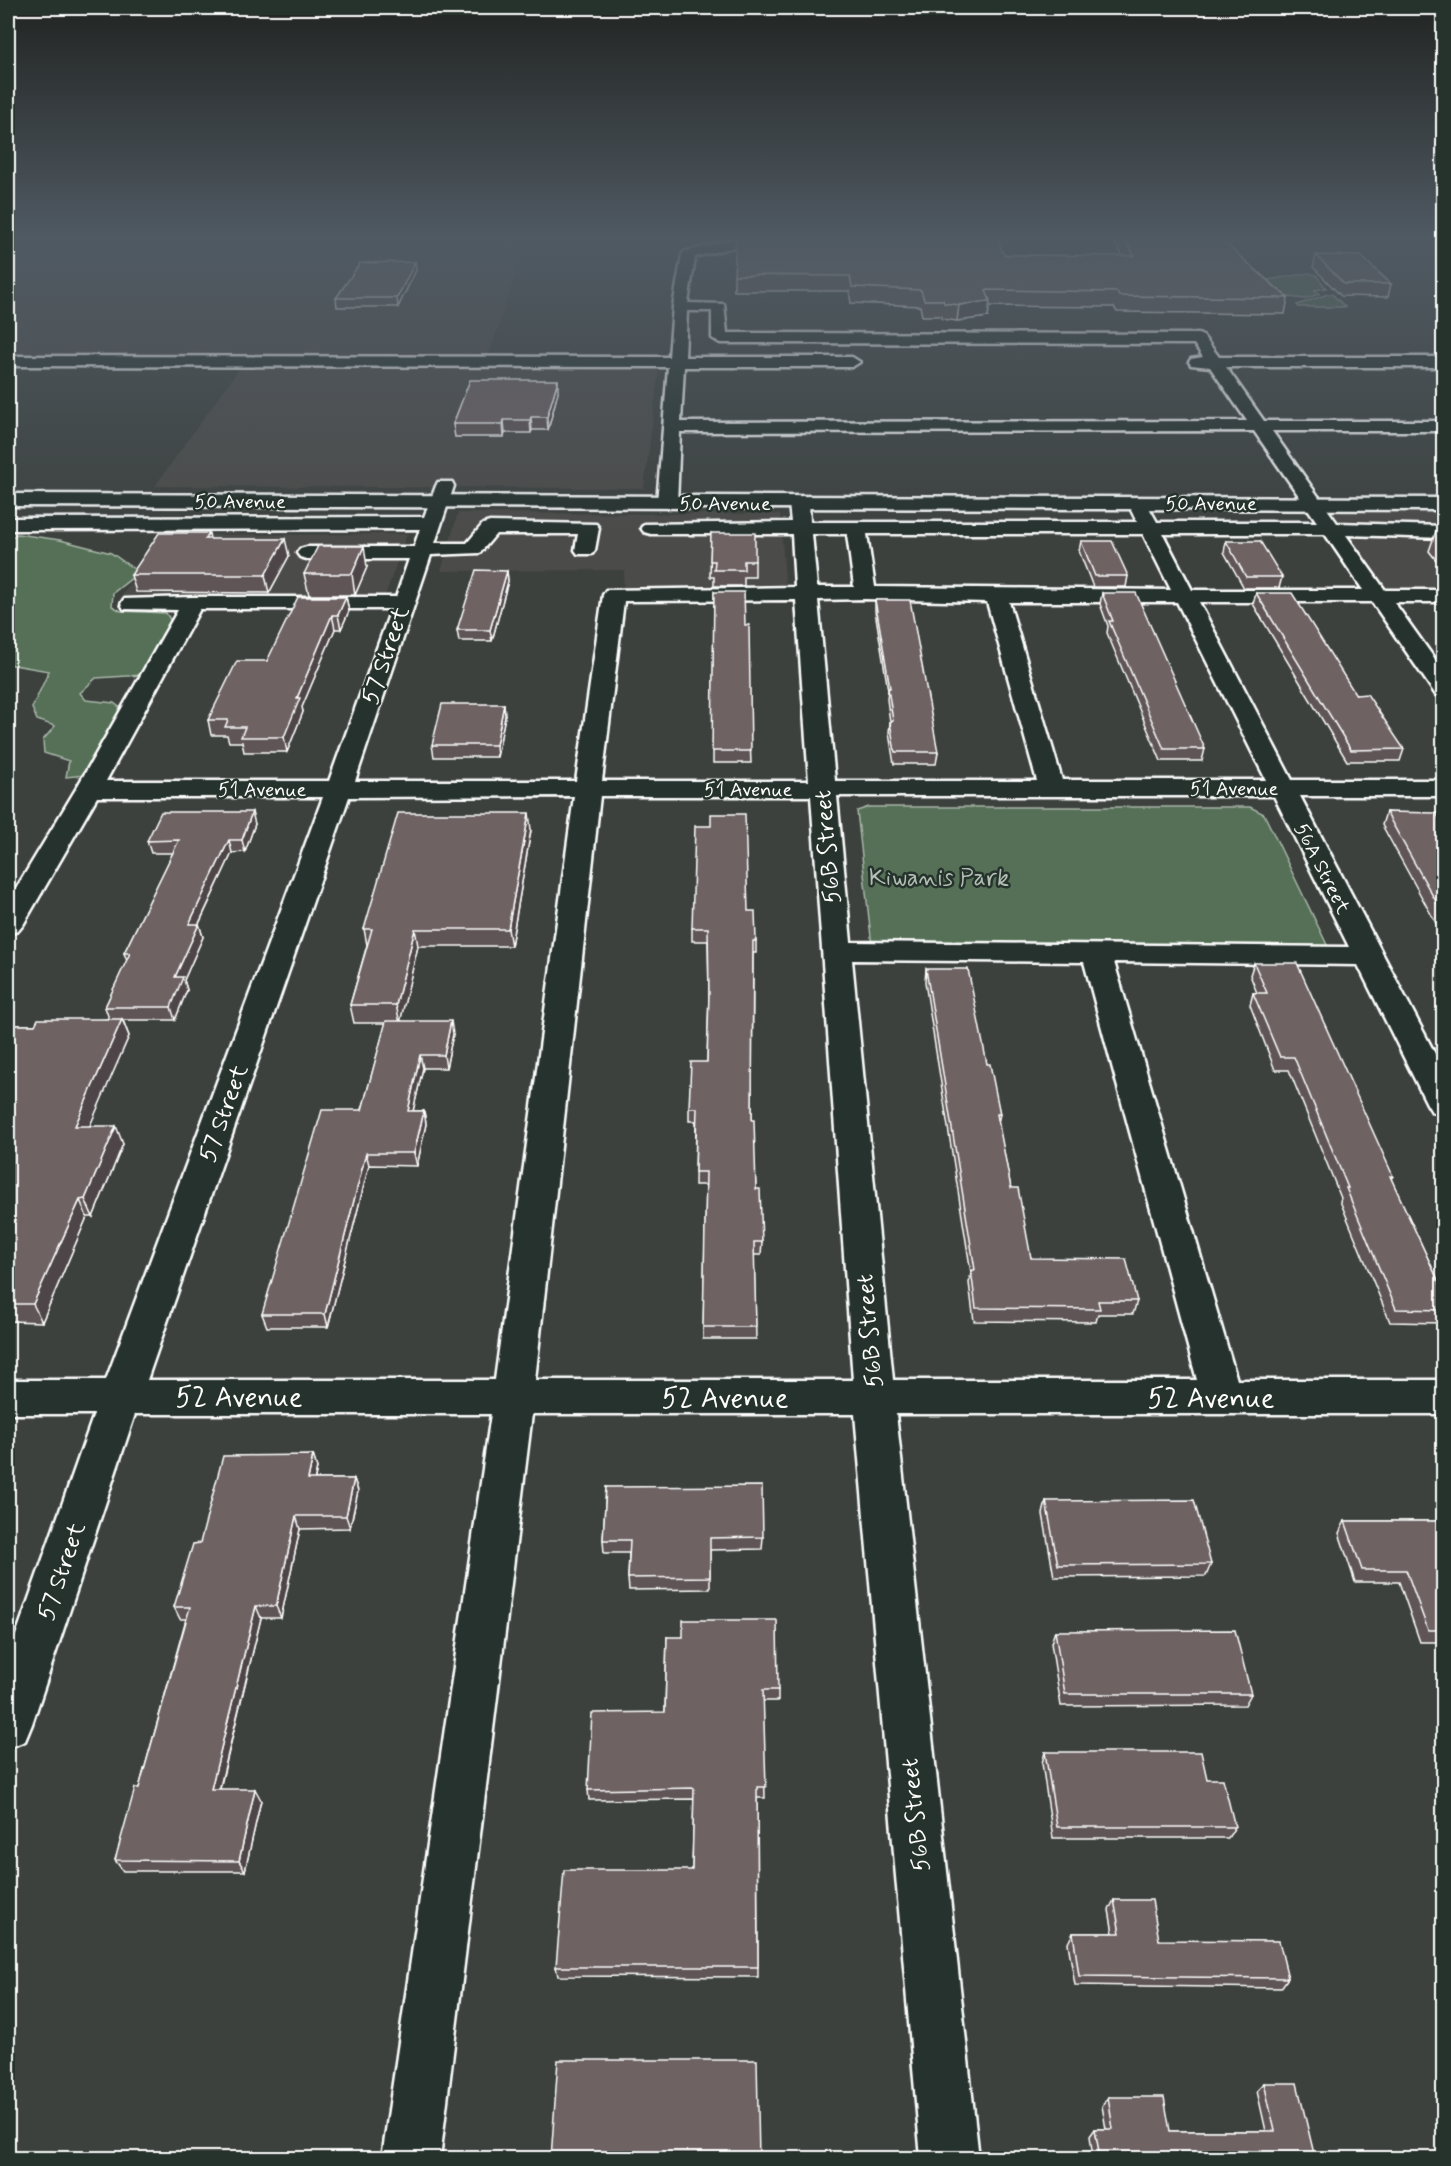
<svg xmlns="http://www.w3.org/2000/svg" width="1451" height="2166" font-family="Mynerve,sans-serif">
	<rect width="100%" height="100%" fill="#3c413e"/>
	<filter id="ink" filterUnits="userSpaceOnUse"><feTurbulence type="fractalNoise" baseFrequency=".0167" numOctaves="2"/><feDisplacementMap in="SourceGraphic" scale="12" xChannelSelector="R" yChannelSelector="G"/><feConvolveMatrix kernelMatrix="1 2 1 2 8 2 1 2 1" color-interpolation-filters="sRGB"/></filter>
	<g filter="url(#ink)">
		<g fill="#4b4b49">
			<polygon points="8,238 530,238 520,261 489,355 8,356"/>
			<polygon points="239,369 659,369 644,488 155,486"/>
			<polygon points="1443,512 1443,591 1385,591 1328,513"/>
			<polygon points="458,513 780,514 786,591 623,591 624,570 441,571"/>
			<polygon points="407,534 384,599 119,600 161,535"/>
		</g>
		<g fill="#546f56" stroke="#aab7aa" stroke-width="1.5">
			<polygon points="1309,273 1316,275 1326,288 1315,290 1319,294 1305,299 1280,296 1267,280"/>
			<polygon points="1328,294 1332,294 1345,307 1299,307 1297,305"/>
			<polygon points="17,534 60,540 111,553 134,569 133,577 113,593 112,606 121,611 166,613 171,621 143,675 96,678 80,693 86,700 114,703 123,710 85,775 66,777 69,761 44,753 43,740 55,726 37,720 32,708 49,671 8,664 8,539"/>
			<polygon points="869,807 1250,807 1264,814 1329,949 872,946 857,811"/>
		</g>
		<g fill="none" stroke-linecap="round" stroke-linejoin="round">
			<defs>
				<path id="minor" d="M734,239L781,240L788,244L781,248L734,247L695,257L688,303L724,304L727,333L1198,334L1203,336L1219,357H1444V367H1226L1264,421H1444V431H1272L1337,523L1444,526V538L1346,535L1385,590H1444V602H1394L1444,672V697L1436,695L1372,602H1199L1292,780H1444V796H1300L1444,1071V1115L1432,1112L1427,1104L1358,965L1114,962L1237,1380H1444V1414H896L979,2158H921L855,1414H532L440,2158H382L491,1414H135L32,1724L25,1741L8,1748V1658L94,1414H8V1380H106L323,797H97L23,925L18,931L8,934V902L76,789L178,610L124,609L121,604L124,599L193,597H396L409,559H307L300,557L297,553L300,549L307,547H414L420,529L8,530V518L424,517L436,486L438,482H452L454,486L435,543H467L483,524L490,522L596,524L599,528L595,550L592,554H578L575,550L578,534H496L480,553L431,555L355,781H576L603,595L606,590L795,587L792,534H651L644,532L641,528L644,524L791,522L789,503L792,499H806L809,503L810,522H1137L1131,510L1134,506H1148L1157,522H1317L1254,431L680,432L677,503L674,507H660L657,503L668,367L8,366V356L669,357L673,307L682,255L684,252ZM687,311H712V338L720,343L1194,344L1203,357L1191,359L1189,362L1191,365L1210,367L1247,421L681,422L684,367H852L860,362L852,357H685ZM812,534H847L854,587H817ZM867,534H1143L1171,590L875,587ZM1163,534H1325L1363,590H1192ZM865,599L987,602L1037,781H835L818,600ZM796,600L809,781H602L624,601ZM1009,602H1177L1266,780H1062ZM200,609H391L329,781H106ZM574,796L495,1380H147L349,797ZM600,796H811L853,1380H535ZM837,796H1274L1349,947L851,942ZM852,960L1084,962L1197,1380H893Z"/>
				<polygon id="major" points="8,494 1444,498 1444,510 8,506"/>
			</defs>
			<use href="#minor" stroke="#fff" stroke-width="5"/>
			<use href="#major" stroke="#fff" stroke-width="5"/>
			<use href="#minor" fill="#26332d" fill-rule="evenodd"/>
			<use href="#major" fill="#26332d" fill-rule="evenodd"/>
		</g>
		<g fill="#5f5456" stroke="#fff" stroke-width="1.5">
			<polygon points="1111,238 1219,238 1288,298 1285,314 1117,312 1114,307 989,306 988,317 957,321 942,319 941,316 922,316 920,306 851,303 849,291 734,291 734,275 1004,255 1123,256"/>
			<polygon points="1316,255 1391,284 1388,297 1341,296 1313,267"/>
			<polygon points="415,262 416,270 398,307 337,307 336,298"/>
			<polygon points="558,392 548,430 532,430 531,433 505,433 504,437 455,437 453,424"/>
			<polygon points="1436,531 1443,531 1443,569 1429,551"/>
			<polygon points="209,533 210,539 289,556 269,593 136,592 131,575"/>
			<polygon points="711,533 755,561 755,577 744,577 744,586 714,586 714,577 710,577"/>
			<polygon points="1081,541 1128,576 1126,587 1093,587 1079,551"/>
			<polygon points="1226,541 1282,577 1279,588 1244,588 1224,552"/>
			<polygon points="367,567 355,595 309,595 304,574"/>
			<polygon points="507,571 508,581 492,641 459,641 457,630"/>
			<polygon points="714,592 745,625 751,763 713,763"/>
			<polygon points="1102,593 1205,749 1202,761 1161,761 1107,633 1108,626 1100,604"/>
			<polygon points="1256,593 1356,695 1404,749 1400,761 1347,761 1253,604"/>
			<polygon points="346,597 349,611 341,629 335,629 302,707 303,712 287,752 244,752 242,742 229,742 227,735 211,735 208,720 267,661"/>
			<polygon points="875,600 938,752 936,764 894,764 889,733 890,722 887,699 888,690 875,611"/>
			<polygon points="504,704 505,716 497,757 434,757 432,745"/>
			<polygon points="1386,812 1443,824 1443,936 1382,825"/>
			<polygon points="255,824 245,852 232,853 199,924 203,937 184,980 187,990 175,1020 123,1020 129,1036 89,1126 123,1144 93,1217 87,1217 42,1322 8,1321 8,1025 35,1025 109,1019 105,1007 127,961 124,953 173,853 151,853 147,841"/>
			<polygon points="531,830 511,946 418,946 400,1021 453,1034 446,1068 423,1068 413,1111 424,1111 426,1124 417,1166 369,1165 328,1327 267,1327 262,1314 362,1110 386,1023 354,1023 350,1005 367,945 364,929"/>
			<polygon points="748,911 756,941 756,953 753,953 752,1120 756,1189 762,1242 761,1255 754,1255 756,1339 703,1339 706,1185 695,1185 696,1121 689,1121 689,1108 707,1062 709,994 708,941 692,941 692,928"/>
			<polygon points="1254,963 1393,1176 1391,1179 1443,1291 1443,1323 1390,1322 1340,1201 1341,1198 1289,1070 1275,1070 1250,1005 1253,993 1257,993 1250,975"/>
			<polygon points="926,969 987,1064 1000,1114 998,1123 1011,1188 1031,1258 1137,1301 1133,1314 1098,1314 1096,1322 974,1321 969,1283 971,1273 925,982"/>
			<polygon points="313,1455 317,1468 315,1479 354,1479 358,1491 350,1528 300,1529 281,1618 261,1618 220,1789 261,1800 245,1871 123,1871 115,1860 139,1788 186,1619 180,1619 174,1607 200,1543"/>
			<polygon points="606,1487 763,1537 762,1549 710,1550 710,1589 629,1590 628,1578 629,1553 604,1553 603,1540"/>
			<polygon points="1046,1501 1211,1564 1206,1576 1054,1577 1043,1514"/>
			<polygon points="1345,1521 1443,1521 1443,1642 1420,1642 1399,1582 1355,1582 1339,1533"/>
			<polygon points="1055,1631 1251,1694 1245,1705 1061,1706 1051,1643"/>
			<polygon points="667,1637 778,1690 778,1701 763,1701 765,1798 757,1798 758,1977 558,1976 556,1967 692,1870 694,1799 589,1800 588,1790 665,1712"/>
			<polygon points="1045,1752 1207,1779 1235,1827 1228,1838 1053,1838 1042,1763"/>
			<polygon points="1114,1900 1159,1940 1288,1978 1281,1988 1075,1985 1068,1943 1073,1933 1113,1933 1109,1910"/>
			<polygon points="1264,2083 1315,2158 1093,2158 1090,2136 1095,2129 1106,2129 1102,2106 1108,2097 1170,2131 1266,2131 1257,2091"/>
		</g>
		<g fill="#4d4546" stroke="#fff" stroke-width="1.5">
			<polygon points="415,262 416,270 398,307 397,298"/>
			<polygon points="990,301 988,317 957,321 959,305"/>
			<polygon points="558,380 558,392 548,430 547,417"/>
			<polygon points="531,417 532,430 531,433 530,420"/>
			<polygon points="504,420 505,433 504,437 503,424"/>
			<polygon points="285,539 289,556 269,593 265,575"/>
			<polygon points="364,546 367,567 355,595 352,574"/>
			<polygon points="507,571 508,581 492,641 490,630"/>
			<polygon points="346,597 349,611 341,629 338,615"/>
			<polygon points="332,615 335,629 302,707 303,712 287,752 284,737 297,698"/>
			<polygon points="504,704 505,716 497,757 496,745"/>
			<polygon points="252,812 255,824 245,852 242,840"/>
			<polygon points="529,813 531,830 511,946 508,929"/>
			<polygon points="229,840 232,853 193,936 189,924"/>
			<polygon points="199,924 203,937 184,980 187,990 175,1020 171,1007 175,977"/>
			<polygon points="415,929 418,946 400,1023 396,1005"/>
			<polygon points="122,1019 129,1036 82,1144 75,1126"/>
			<polygon points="451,1021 453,1034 446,1068 444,1055"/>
			<polygon points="420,1055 423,1068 410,1124 408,1111"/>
			<polygon points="424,1111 426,1124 417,1166 414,1153"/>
			<polygon points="116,1126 123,1144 93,1217 85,1199"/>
			<polygon points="366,1153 369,1165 328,1327 325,1314"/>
			<polygon points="80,1200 87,1217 42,1322 33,1304"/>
			<polygon points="313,1455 317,1468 312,1491 308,1479"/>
			<polygon points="354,1479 358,1491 350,1528 346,1516"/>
			<polygon points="296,1516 300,1529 281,1618 276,1606"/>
			<polygon points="256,1606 261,1618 217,1799 211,1789"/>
			<polygon points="255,1789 261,1800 245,1871 239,1861"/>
		</g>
		<g fill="#6e6264" stroke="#fff" stroke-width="1.5">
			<polygon points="736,238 997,239 1004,255 1135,256 1123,238 1219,238 1288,298 1119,296 1117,292 986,290 990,301 959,305 944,303 943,300 924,300 921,290 852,287 850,276 734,275"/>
			<polygon points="1316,255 1361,256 1391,284 1344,284"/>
			<polygon points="415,262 397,298 336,298 360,263"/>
			<polygon points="470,380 558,380 547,417 531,417 530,420 504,420 503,424 453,424"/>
			<polygon points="1436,531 1443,531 1443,540"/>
			<polygon points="159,533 209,533 205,539 285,539 265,575 131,575"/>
			<polygon points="711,533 755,533 755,561 744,561 744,570 714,570 715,561 710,561"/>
			<polygon points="1081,541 1112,541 1128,576 1095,576"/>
			<polygon points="1226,541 1260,541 1282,577 1246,577"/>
			<polygon points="318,546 364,546 352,574 304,574"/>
			<polygon points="476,570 507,571 490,630 457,630"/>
			<polygon points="714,592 744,592 745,625 749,625 751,751 712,751"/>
			<polygon points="1102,593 1136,593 1205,749 1164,749 1109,621 1113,621"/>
			<polygon points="1256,593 1292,593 1356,695 1367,694 1404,749 1351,750"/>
			<polygon points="298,597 346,597 338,615 332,615 297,698 300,698 284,737 241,737 245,727 225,727 228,720 208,720 237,661 267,661"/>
			<polygon points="875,600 910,600 938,752 895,752 890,722 893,721 888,688 890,688"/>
			<polygon points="442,704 504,704 496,745 432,745"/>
			<polygon points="161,812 252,812 242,840 229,840 189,924 199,924 175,977 183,977 171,1007 105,1007 130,953 124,953 179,840 147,841"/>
			<polygon points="1386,812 1436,813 1443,824 1443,914"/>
			<polygon points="398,813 529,813 508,929 415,929 396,1005 350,1005 372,929 364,929"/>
			<polygon points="711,814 745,814 748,911 755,911 756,941 753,941 752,1120 754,1120 756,1189 760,1189 762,1242 754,1242 756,1327 703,1327 706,1172 695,1172 697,1108 689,1108 691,1062 707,1062 709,994 708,928 692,928 695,826 711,826"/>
			<polygon points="1254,963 1297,963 1393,1176 1390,1176 1443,1291 1443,1310 1396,1309 1346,1188 1348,1188 1294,1057 1280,1057 1253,993 1267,993"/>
			<polygon points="926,969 968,969 987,1064 990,1064 1000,1114 997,1114 1011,1188 1018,1188 1031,1258 1126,1259 1137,1301 1098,1301 1100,1309 976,1308 971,1270 975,1270"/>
			<polygon points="38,1019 122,1019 75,1126 116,1126 85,1199 80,1200 33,1304 8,1304 8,1025 35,1025"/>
			<polygon points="386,1021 451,1021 444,1055 420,1055 408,1111 424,1111 414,1153 366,1153 325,1314 262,1314 322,1110 362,1110"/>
			<polygon points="313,1455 308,1479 354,1479 346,1516 296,1516 276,1606 256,1606 211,1789 255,1789 239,1861 115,1860 135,1788 139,1788 190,1607 174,1607 193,1544 200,1543 223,1456"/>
			<polygon points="762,1486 763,1537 710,1538 710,1577 628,1578 630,1540 603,1540 606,1487"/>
			<polygon points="1194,1500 1211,1564 1058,1565 1046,1501"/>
			<polygon points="1345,1521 1443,1521 1443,1630 1428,1630 1406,1570 1362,1570"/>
			<polygon points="683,1620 777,1620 778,1690 763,1690 766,1787 757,1787 758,1967 556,1967 564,1870 692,1870 694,1788 588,1790 592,1713 665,1712 667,1637 683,1637"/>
			<polygon points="1235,1630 1251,1694 1065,1694 1055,1631"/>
			<polygon points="1045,1752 1201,1752 1207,1779 1223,1779 1235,1827 1057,1827"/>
			<polygon points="1114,1900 1152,1900 1159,1940 1279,1941 1288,1978 1079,1976 1073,1933 1120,1933"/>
			<polygon points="558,2060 757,2060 759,2158 551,2158"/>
			<polygon points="1264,2083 1297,2083 1315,2158 1100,2158 1095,2129 1113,2129 1108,2097 1164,2097 1170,2131 1275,2131"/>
		</g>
	</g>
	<linearGradient id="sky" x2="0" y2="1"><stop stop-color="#212422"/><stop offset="0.44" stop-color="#505a63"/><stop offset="1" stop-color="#505a63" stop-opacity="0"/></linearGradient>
	<rect width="1451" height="542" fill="url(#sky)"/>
	<g text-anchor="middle" stroke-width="5" stroke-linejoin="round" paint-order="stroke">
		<g font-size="20" fill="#fff" stroke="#26332d">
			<text x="240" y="508">50 Avenue</text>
			<text x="725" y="510">50 Avenue</text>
			<text x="1211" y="510">50 Avenue</text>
			<text x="1234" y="795">51 Avenue</text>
			<text x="262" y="796">51 Avenue</text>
			<text x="748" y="796">51 Avenue</text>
			<text transform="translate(1323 868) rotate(63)" y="7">56A Street</text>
		</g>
		<g font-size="24" fill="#fff" stroke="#26332d">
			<text transform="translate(385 655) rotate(-71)" y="8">57 Street</text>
			<text transform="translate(827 847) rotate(-95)" y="8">56B Street</text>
			<text transform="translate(223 1113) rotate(-70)" y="8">57 Street</text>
			<text transform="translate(869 1331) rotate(-95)" y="8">56B Street</text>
			<text transform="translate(61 1571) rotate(-71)" y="8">57 Street</text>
			<text transform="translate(915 1815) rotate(-96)" y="8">56B Street</text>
		</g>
		<g font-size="24" fill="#b2beb3" stroke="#26332d">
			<text x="939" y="885">Kiwanis Park</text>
		</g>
		<g font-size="28" fill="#fff" stroke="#26332d">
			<text x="239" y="1406">52 Avenue</text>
			<text x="725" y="1407">52 Avenue</text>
			<text x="1211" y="1407">52 Avenue</text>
		</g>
	</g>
	<rect width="1451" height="2166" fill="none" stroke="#26332d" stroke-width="30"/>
	<rect x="15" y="15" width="1421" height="2136" fill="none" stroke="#fff" stroke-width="2" filter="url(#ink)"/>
</svg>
